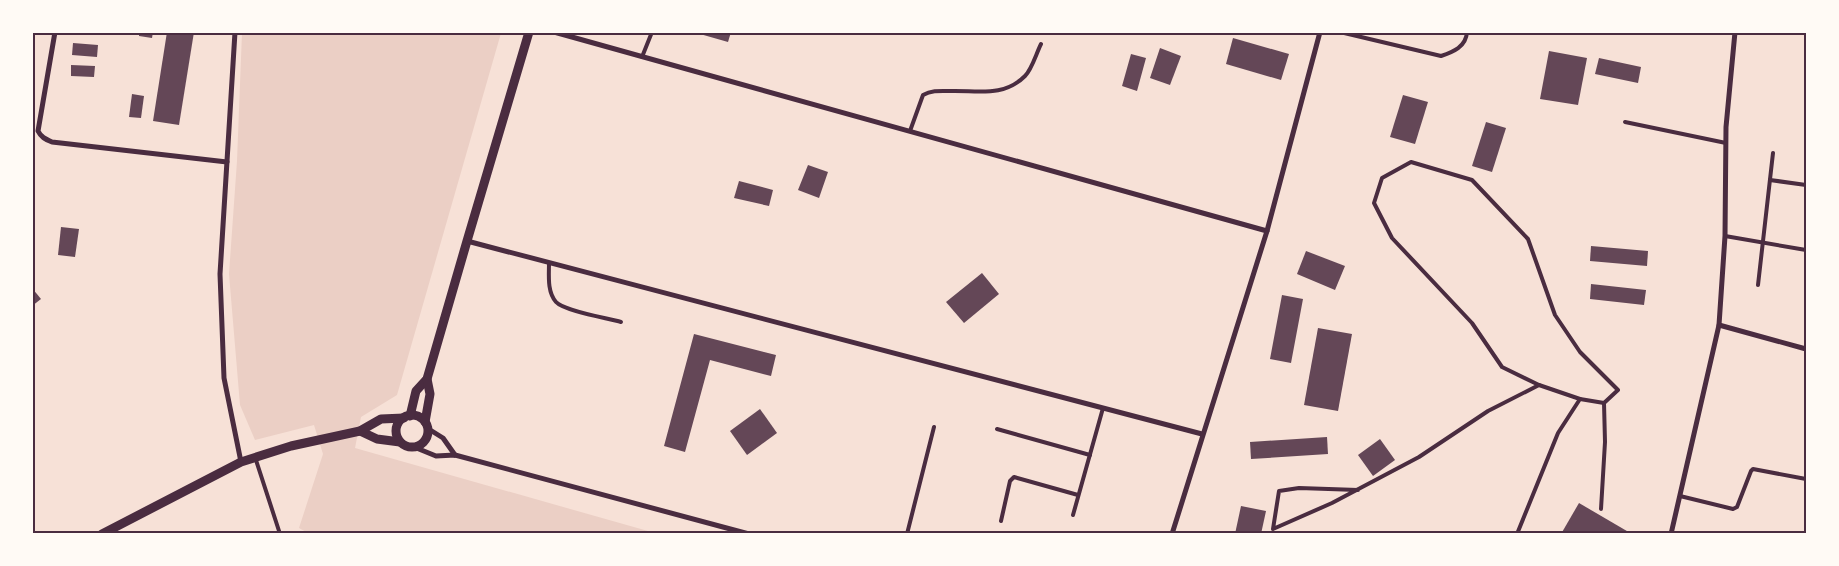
<svg xmlns="http://www.w3.org/2000/svg" width="1839" height="566" font-family="Jost,sans-serif">
	<rect width="100%" height="100%" fill="#f7e1d7"/>
	<polygon fill="#ebcfc5" points="242,33 501,33 397,395 361,417 355,448 655,533 308,533 299,528 323,454 314,425 255,440 240,405 229,274 237,161"/>
	<g fill="#644757">
		<polygon points="139,32 153,32 152,38 139,36"/>
		<polygon points="167,32 194,32 179,125 153,121"/>
		<polygon points="693,32 731,32 728,42"/>
		<polygon points="1233,38 1289,54 1281,80 1226,64"/>
		<polygon points="73,43 98,45 97,57 72,55"/>
		<polygon points="1160,48 1181,56 1170,85 1150,78"/>
		<polygon points="1549,51 1587,58 1578,105 1540,99"/>
		<polygon points="1131,54 1146,58 1137,91 1122,86"/>
		<polygon points="1599,58 1641,67 1638,83 1595,74"/>
		<polygon points="71,65 95,66 94,77 71,76"/>
		<polygon points="132,94 144,96 141,118 129,117"/>
		<polygon points="1403,95 1428,102 1415,144 1390,137"/>
		<polygon points="1486,122 1506,128 1492,172 1472,166"/>
		<polygon points="808,165 828,172 819,198 798,190"/>
		<polygon points="739,181 773,190 769,206 734,198"/>
		<polygon points="61,227 79,229 75,257 58,255"/>
		<polygon points="1591,246 1648,251 1647,266 1590,261"/>
		<polygon points="1306,251 1345,266 1335,290 1297,274"/>
		<polygon points="982,273 999,294 964,323 946,302"/>
		<polygon points="1591,284 1646,290 1644,305 1590,299"/>
		<polygon points="32,288 41,299 32,306"/>
		<polygon points="1282,295 1303,299 1291,363 1270,359"/>
		<polygon points="1318,328 1352,334 1338,411 1304,405"/>
		<polygon points="694,334 776,355 771,376 710,360 685,452 664,446"/>
		<polygon points="760,409 777,433 747,455 730,431"/>
		<polygon points="1327,437 1328,454 1251,459 1250,442"/>
		<polygon points="1380,439 1395,460 1373,476 1358,455"/>
		<polygon points="1579,503 1632,534 1561,534"/>
		<polygon points="1241,506 1266,511 1261,534 1235,534"/>
	</g>
	<g fill="none" stroke-linecap="round" stroke-linejoin="round">
		<g stroke="#4a2c40" stroke-width="4">
			<path d="M1340,32L1441,56C1453,52 1466,47 1467,32"/>
			<polyline points="642,57 652,32"/>
			<polyline points="1625,122 1726,143"/>
			<path d="M910,131L923,95C932,90 941,91 950,91C977,90 1003,98 1025,76C1032,69 1036,54 1041,44"/>
			<polyline points="1770,180 1806,185"/>
			<polyline points="1725,236 1806,250"/>
			<path d="M549,263C549,275 547,292 556,302C564,311 607,318 621,322"/>
			<polyline points="1758,285 1773,153"/>
			<polyline points="1580,399 1539,385 1502,367 1472,323 1392,238 1374,203 1382,178 1411,162 1472,180 1528,239 1555,315 1580,352 1618,390 1604,403"/>
			<polyline points="997,429 1090,455"/>
			<polyline points="255,457 280,534"/>
			<polyline points="1358,490 1299,488 1279,491 1273,529 1332,503 1419,457 1488,411 1539,385"/>
			<polyline points="1680,496 1733,509 1737,507 1751,471 1753,469 1806,479"/>
			<polyline points="1073,515 1103,408"/>
			<polyline points="1001,521 1010,481 1014,477 1078,495"/>
			<polyline points="907,534 934,427"/>
			<polyline points="1517,534 1558,433 1580,399 1604,403 1605,442 1601,509"/>
		</g>
		<g stroke="#4a2c40" stroke-width="5">
			<path d="M55,32L38,131C41,137 45,139 52,142L227,162"/>
			<polyline points="235,32 220,274 224,378 241,462"/>
			<polyline points="554,32 1267,231"/>
			<polyline points="467,241 1202,434"/>
			<polyline points="1719,325 1806,349"/>
			<polyline points="427,428 443,438 455,455"/>
			<polyline points="414,447 436,456 455,455 749,534"/>
			<polyline points="1172,534 1267,231 1320,32"/>
			<polyline points="1671,534 1719,325 1725,236 1726,127 1735,32"/>
		</g>
		<g stroke="#4a2c40" stroke-width="9">
			<circle cx="412" cy="431" r="16"/>
			<polyline points="410,416 416,391 427,379 467,241 529,32"/>
			<polyline points="425,422 430,394 427,379"/>
			<polyline points="360,431 377,439 400,442"/>
			<polyline points="102,534 241,462 291,446 360,431 381,419 404,418"/>
		</g>
	</g>
	<rect width="1839" height="566" fill="none" stroke="#fffaf5" stroke-width="68"/>
	<rect x="34" y="34" width="1771" height="498" fill="none" stroke="#4a2c40" stroke-width="2"/>
</svg>
